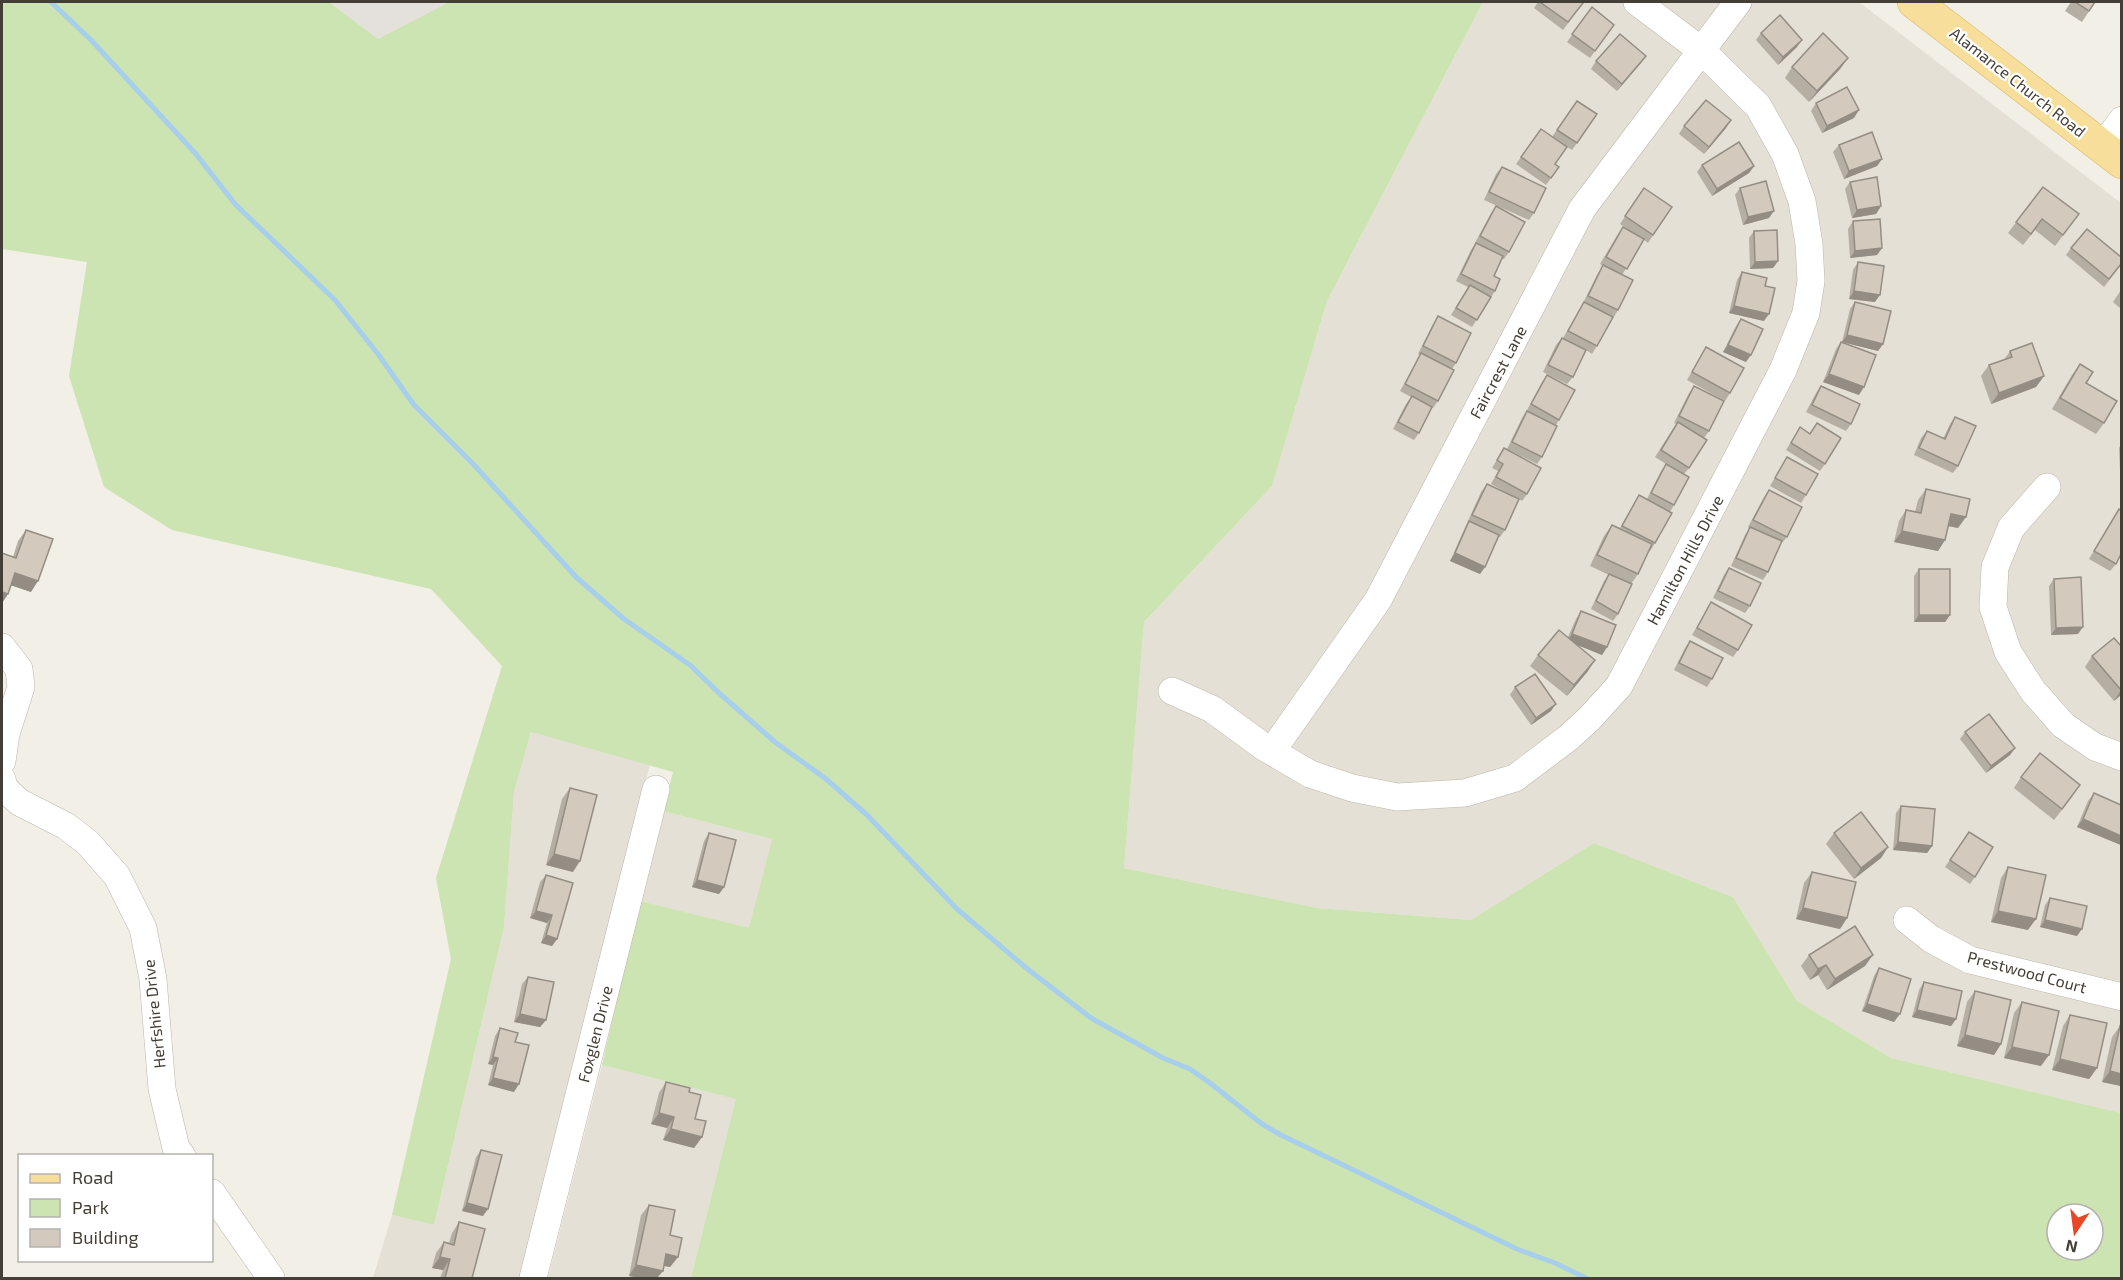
<svg xmlns="http://www.w3.org/2000/svg" width="2123" height="1280" font-family="'Exo 2',sans-serif">
	<rect width="100%" height="100%" fill="#f2efe6"/>
	<g fill="#e5e0d5">
		<polygon points="1483,2 1859,2 2121,203 2121,1113 1891,1058 1797,1001 1733,897 1594,843 1471,920 1317,908 1124,868 1144,622 1272,486 1327,301"/>
		<polygon points="531,732 650,765 519,1278 373,1278 392,1215 434,1225 504,927 514,792"/>
		<polygon points="663,811 772,839 749,929 640,901"/>
		<polygon points="602,1065 737,1099 691,1278 548,1278"/>
	</g>
	<polygon fill="#e4e0db" points="329,2 449,2 378,39"/>
	<path fill="#cce3b2" fill-rule="evenodd" d="M2,2H329L378,39L449,2H1483L1327,301L1272,486L1144,622L1124,868L1317,908L1471,920L1594,843L1733,897L1797,1001L1891,1058L2121,1113V1278H691L736,1099L602,1065L640,901L749,928L772,839L663,811L673,772L531,732L514,792L504,927L434,1225L392,1215L451,959L436,878L502,666L431,589L172,530L104,487L69,376L87,262L2,249ZM2057,1214H2093V1250H2057Z"/>
	<g fill="none" stroke-linecap="round" stroke-linejoin="round">
		<polyline stroke="#a7ceeb" stroke-width="5" points="51,2 91,40 196,154 235,204 335,300 378,354 414,405 475,466 576,577 624,619 690,665 719,693 775,742 826,779 867,815 957,909 1025,967 1091,1018 1163,1058 1190,1069 1210,1083 1262,1124 1281,1135 1517,1249 1555,1263 1586,1278"/>
		<defs>
			<g id="minor">
				<polyline points="2102,147 2122,120"/>
				<polyline points="2047,487 2011,528 1995,567 1993,607 2008,652 2033,691 2063,725 2095,747 2122,757"/>
				<polyline points="2,647 19,669 21,687 6,734 2,761"/>
				<polyline points="1172,691 1212,709 1264,747 1310,774 1352,788 1397,797 1465,793 1515,778 1568,738 1589,719 1619,686 1783,370 1806,313 1811,281 1809,244 1802,201 1785,154 1758,106 1702,51 1637,2"/>
				<polyline points="1272,751 1378,600 1582,209 1738,2"/>
				<polyline points="2,779 4,788 19,802 66,826 88,843 117,876 143,928 153,979 162,1089 176,1148 182,1156"/>
				<polyline points="1907,920 1931,939 1970,960 2122,997"/>
				<polyline points="212,1193 271,1278"/>
				<polyline points="533,1278 656,789"/>
			</g>
			<polyline id="major" points="1914,2 2122,162"/>
		</defs>
		<use href="#minor" stroke="#bdb6aa" stroke-width="28"/>
		<use href="#major" stroke="#dbbb6c" stroke-width="34"/>
		<use href="#minor" stroke="#fff" stroke-width="27"/>
		<use href="#major" stroke="#f7de9b" stroke-width="33"/>
	</g>
	<g fill="#b5aea3">
		<polygon points="1538,2 1581,2 1583,3 1563,30 1534,8"/>
		<polygon points="2071,2 2095,2 2082,22 2065,11"/>
		<polygon points="1592,7 1614,25 1590,58 1567,42"/>
		<polygon points="1761,33 1797,47 1778,65 1756,40"/>
		<polygon points="1646,56 1617,91 1591,69 1596,61"/>
		<polygon points="1848,58 1840,69 1809,102 1785,78 1792,67"/>
		<polygon points="1577,101 1597,114 1572,150 1559,142 1555,164 1559,167 1546,185 1516,164 1541,129 1552,137"/>
		<polygon points="1816,103 1854,118 1822,133 1811,111"/>
		<polygon points="1684,126 1726,128 1704,154 1679,134"/>
		<polygon points="1839,145 1882,159 1877,166 1844,179 1833,152"/>
		<polygon points="1702,165 1754,166 1749,173 1712,196 1697,172"/>
		<polygon points="1502,167 1534,213 1529,220 1484,200 1496,174"/>
		<polygon points="1850,182 1881,206 1876,214 1852,218 1845,189"/>
		<polygon points="2043,187 2071,225 2055,246 2035,230 2023,245 2008,233"/>
		<polygon points="1644,188 1672,207 1648,243 1644,240 1622,275 1618,310 1592,354 1586,350 1573,377 1567,384 1543,372 1556,345 1562,338 1563,338 1583,303 1598,273 1603,266 1600,264 1618,234 1623,227 1637,235 1620,224"/>
		<polygon points="1740,188 1769,218 1743,225 1735,195"/>
		<polygon points="1496,206 1509,252 1504,259 1502,259 1494,276 1495,291 1472,327 1451,315 1468,287 1456,281 1471,250 1475,244 1475,243 1491,213"/>
		<polygon points="1853,221 1882,248 1877,255 1850,258 1848,229"/>
		<polygon points="1754,231 1778,261 1773,268 1750,269 1749,238"/>
		<polygon points="2071,248 2121,265 2104,287 2066,255"/>
		<polygon points="1858,262 1875,302 1849,299 1853,270"/>
		<polygon points="1742,272 1765,286 1764,321 1729,313 1737,280"/>
		<polygon points="2121,290 2121,309 2113,302"/>
		<polygon points="1855,302 1883,344 1878,351 1842,342 1850,309"/>
		<polygon points="1438,316 1456,363 1452,369 1438,401 1433,408 1432,408 1419,433 1414,440 1393,429 1406,404 1411,397 1400,391 1420,355 1418,354 1433,324"/>
		<polygon points="1741,319 1746,362 1723,352 1736,326"/>
		<polygon points="1841,342 1859,395 1823,382 1836,349"/>
		<polygon points="1706,347 1730,393 1725,401 1687,380"/>
		<polygon points="2010,351 2044,376 2036,387 1991,404 1981,376 1989,365 2004,360"/>
		<polygon points="2080,364 2086,383 2104,423 2096,434 2052,409 2072,375"/>
		<polygon points="1547,375 1559,420 1556,425 1542,457 1537,464 1507,449 1522,418 1526,412 1542,382"/>
		<polygon points="1694,386 1709,431 1704,438 1689,468 1684,474 1674,505 1670,512 1655,543 1650,551 1649,550 1638,574 1631,584 1618,614 1613,621 1591,609 1604,581 1609,575 1590,566 1604,536 1612,525 1620,528 1634,503 1639,495 1647,499 1661,471 1666,464 1655,457 1676,424 1674,423 1689,393"/>
		<polygon points="1821,386 1851,424 1846,431 1806,412 1816,393"/>
		<polygon points="1955,417 1958,466 1953,473 1914,455 1921,438 1927,431 1943,439 1950,424"/>
		<polygon points="1817,423 1825,464 1820,471 1786,450 1800,427 1810,433"/>
		<polygon points="2121,444 2121,495 2119,448"/>
		<polygon points="1504,448 1527,494 1522,501 1519,499 1505,530 1500,537 1499,537 1485,567 1480,574 1450,561 1481,492 1487,484 1516,498 1491,484 1498,471 1492,468"/>
		<polygon points="1787,457 1806,495 1801,503 1770,486"/>
		<polygon points="1926,489 1958,528 1948,526 1945,540 1938,551 1894,542 1899,521 1906,510 1915,512 1918,500"/>
		<polygon points="1769,490 1787,537 1781,544 1780,544 1768,572 1763,580 1731,566 1745,535 1750,528 1748,527 1764,497"/>
		<polygon points="2119,509 2116,564 2110,571 2089,559"/>
		<polygon points="26,530 31,592 11,585 8,594 2,603 2,553 13,557 18,541"/>
		<polygon points="1729,568 1750,606 1745,613 1713,598 1724,575"/>
		<polygon points="1919,569 1950,615 1945,622 1914,622 1914,576"/>
		<polygon points="2054,579 2078,634 2051,635 2049,586"/>
		<polygon points="1711,602 1738,650 1733,657 1692,635"/>
		<polygon points="1581,611 1607,647 1602,655 1578,645 1588,671 1567,696 1530,666 1538,655 1568,637 1576,619"/>
		<polygon points="1690,641 1712,679 1707,687 1674,670 1685,648"/>
		<polygon points="2121,646 2121,695 2114,701 2085,667 2092,656"/>
		<polygon points="1515,687 1551,711 1531,725 1510,695"/>
		<polygon points="1965,732 2015,748 2010,755 1986,773 1960,739"/>
		<polygon points="2021,777 2073,796 2054,820 2014,788"/>
		<polygon points="570,788 573,872 546,865 562,799"/>
		<polygon points="2094,793 2121,845 2077,827 2088,801"/>
		<polygon points="1901,806 1932,846 1927,853 1893,850 1896,813"/>
		<polygon points="1969,832 1975,877 1970,884 1945,867"/>
		<polygon points="709,833 724,887 719,894 692,887 704,841"/>
		<polygon points="1834,833 1888,847 1881,858 1854,879 1826,844"/>
		<polygon points="2008,867 2028,930 1991,922 2001,878"/>
		<polygon points="1812,872 1847,918 1840,929 1796,919 1804,883"/>
		<polygon points="546,875 557,939 552,946 541,943 547,923 530,918 540,882"/>
		<polygon points="2050,898 2077,936 2040,927 2045,905"/>
		<polygon points="1809,955 1865,966 1827,990 1818,975 1810,980 1801,966"/>
		<polygon points="1879,968 1894,1022 1862,1011 1874,976"/>
		<polygon points="528,977 546,1020 540,1027 514,1022 522,984"/>
		<polygon points="1924,982 1956,1019 1951,1026 1912,1017 1919,990"/>
		<polygon points="1975,991 2001,1044 1994,1055 1957,1046 1967,1002"/>
		<polygon points="2022,1002 2041,1066 2004,1058 2014,1013"/>
		<polygon points="2070,1015 2097,1068 2089,1079 2052,1070 2063,1026"/>
		<polygon points="2120,1026 2121,1027 2121,1086 2102,1082 2112,1037"/>
		<polygon points="500,1028 515,1042 514,1092 488,1085 493,1065 488,1064 495,1036"/>
		<polygon points="666,1082 689,1092 695,1119 702,1137 694,1148 663,1140 667,1128 651,1124 659,1093"/>
		<polygon points="481,1150 483,1216 462,1211 476,1157"/>
		<polygon points="649,1205 670,1235 678,1257 670,1267 664,1266 663,1271 657,1278 640,1278 629,1276 641,1215"/>
		<polygon points="459,1222 472,1278 440,1278 443,1270 432,1268 436,1253 444,1242 449,1243 452,1233"/>
	</g>
	<g fill="#948d84">
		<polygon points="1802,40 1797,47 1778,65 1783,57"/>
		<polygon points="1646,56 1641,63 1617,91 1622,84"/>
		<polygon points="1848,58 1840,69 1809,102 1817,91"/>
		<polygon points="1859,110 1854,118 1822,133 1827,126"/>
		<polygon points="1731,120 1726,128 1704,154 1709,147"/>
		<polygon points="1882,159 1877,166 1844,179 1849,171"/>
		<polygon points="1754,166 1749,173 1712,196 1717,189"/>
		<polygon points="1881,206 1876,214 1852,218 1857,210"/>
		<polygon points="1774,211 1769,218 1743,225 1748,217"/>
		<polygon points="1882,248 1877,255 1850,258 1855,251"/>
		<polygon points="1778,261 1773,268 1750,269 1755,262"/>
		<polygon points="1854,291 1880,295 1875,302 1849,299"/>
		<polygon points="1734,306 1769,314 1764,321 1729,313"/>
		<polygon points="1847,335 1883,344 1878,351 1842,342"/>
		<polygon points="1728,345 1751,355 1746,362 1723,352"/>
		<polygon points="1829,374 1864,387 1859,395 1823,382"/>
		<polygon points="2044,376 2036,387 1991,404 1999,393"/>
		<polygon points="1951,514 1966,517 1958,528 1943,525"/>
		<polygon points="1902,531 1945,540 1938,551 1894,542"/>
		<polygon points="1455,553 1485,567 1480,574 1450,561"/>
		<polygon points="15,573 38,581 31,592 7,584"/>
		<polygon points="2,592 8,594 2,603"/>
		<polygon points="1919,615 1950,615 1945,622 1914,622"/>
		<polygon points="2083,627 2078,634 2051,635 2056,628"/>
		<polygon points="1572,634 1607,647 1602,655 1567,641"/>
		<polygon points="1595,660 1588,671 1567,696 1574,685"/>
		<polygon points="2121,690 2121,695 2114,701"/>
		<polygon points="1556,704 1551,711 1531,725 1536,718"/>
		<polygon points="2015,748 2010,755 1986,773 1991,766"/>
		<polygon points="2083,819 2121,836 2121,845 2077,827"/>
		<polygon points="1898,842 1932,846 1927,853 1893,850"/>
		<polygon points="1888,847 1881,858 1854,879 1861,868"/>
		<polygon points="554,854 580,861 573,872 546,865"/>
		<polygon points="697,880 724,887 719,894 692,887"/>
		<polygon points="1803,908 1847,918 1840,929 1796,919"/>
		<polygon points="536,911 552,915 547,923 530,918"/>
		<polygon points="1998,911 2036,919 2028,930 1991,922"/>
		<polygon points="2045,920 2082,929 2077,936 2040,927"/>
		<polygon points="546,935 557,939 552,946 541,943"/>
		<polygon points="1873,955 1865,966 1827,990 1835,979"/>
		<polygon points="1826,965 1818,975 1810,980 1818,969"/>
		<polygon points="1867,1004 1900,1014 1894,1022 1862,1011"/>
		<polygon points="1917,1010 1956,1019 1951,1026 1912,1017"/>
		<polygon points="520,1014 546,1020 540,1027 514,1022"/>
		<polygon points="1965,1035 2001,1044 1994,1055 1957,1046"/>
		<polygon points="2012,1047 2049,1055 2041,1066 2004,1058"/>
		<polygon points="493,1057 498,1058 493,1065 488,1064"/>
		<polygon points="2060,1059 2097,1068 2089,1079 2052,1070"/>
		<polygon points="2110,1071 2121,1074 2121,1086 2102,1082"/>
		<polygon points="493,1078 519,1084 514,1092 488,1085"/>
		<polygon points="659,1113 674,1117 667,1128 651,1124"/>
		<polygon points="671,1129 702,1137 694,1148 663,1140"/>
		<polygon points="467,1203 488,1209 483,1216 462,1211"/>
		<polygon points="666,1254 678,1257 670,1267 659,1265"/>
		<polygon points="440,1257 450,1259 443,1270 432,1268"/>
		<polygon points="636,1265 663,1271 657,1278 640,1278 629,1276"/>
	</g>
	<g fill="#d3cabd" stroke="#948d84" stroke-width="1.5">
		<polygon points="1540,2 1581,2 1583,3 1568,22"/>
		<polygon points="2075,2 2095,2 2089,11"/>
		<polygon points="1592,7 1614,25 1595,51 1572,34"/>
		<polygon points="1780,15 1802,40 1783,57 1761,33"/>
		<polygon points="1823,33 1848,58 1817,91 1792,67"/>
		<polygon points="1620,34 1646,56 1622,84 1596,61"/>
		<polygon points="1847,87 1859,110 1827,126 1816,103"/>
		<polygon points="1706,100 1731,120 1709,147 1684,126"/>
		<polygon points="1577,101 1597,114 1577,143 1557,130"/>
		<polygon points="1541,129 1567,147 1555,164 1559,167 1551,178 1521,157"/>
		<polygon points="1872,132 1882,159 1849,171 1839,145"/>
		<polygon points="1739,142 1754,166 1717,189 1702,165"/>
		<polygon points="1502,167 1546,188 1534,213 1489,192"/>
		<polygon points="1877,177 1881,206 1857,210 1850,182"/>
		<polygon points="1766,181 1774,211 1748,217 1740,188"/>
		<polygon points="2043,187 2079,214 2063,235 2042,219 2031,234 2016,222"/>
		<polygon points="1644,188 1672,207 1653,235 1625,216"/>
		<polygon points="1496,206 1525,222 1509,252 1480,236"/>
		<polygon points="1880,219 1882,248 1855,251 1853,221"/>
		<polygon points="1623,227 1644,239 1627,269 1606,257"/>
		<polygon points="2087,229 2121,257 2121,264 2109,279 2071,248"/>
		<polygon points="1777,230 1778,261 1755,262 1754,231"/>
		<polygon points="1476,243 1503,256 1494,276 1500,279 1495,291 1461,274"/>
		<polygon points="1858,262 1884,266 1880,295 1854,291"/>
		<polygon points="1603,265 1633,280 1618,310 1588,296"/>
		<polygon points="1742,272 1767,278 1765,286 1775,288 1769,314 1734,306"/>
		<polygon points="1470,285 1491,297 1477,320 1456,308"/>
		<polygon points="1584,302 1613,317 1597,346 1568,331"/>
		<polygon points="1855,302 1891,311 1883,344 1847,335"/>
		<polygon points="1438,316 1471,333 1456,363 1423,346"/>
		<polygon points="1741,319 1763,329 1751,355 1728,345"/>
		<polygon points="1562,338 1586,350 1573,377 1548,365"/>
		<polygon points="1841,342 1876,355 1864,387 1829,374"/>
		<polygon points="2032,343 2044,376 1999,393 1989,365 2012,357 2010,351"/>
		<polygon points="1706,347 1744,368 1730,393 1692,372"/>
		<polygon points="1421,353 1454,370 1438,401 1405,384"/>
		<polygon points="2080,364 2093,372 2086,383 2117,401 2104,423 2060,398"/>
		<polygon points="1547,375 1575,390 1559,420 1531,404"/>
		<polygon points="1694,386 1724,401 1709,431 1679,416"/>
		<polygon points="1821,386 1860,404 1851,424 1812,405"/>
		<polygon points="1412,396 1432,407 1419,433 1398,422"/>
		<polygon points="1527,411 1557,426 1542,457 1512,442"/>
		<polygon points="1955,417 1976,426 1958,466 1919,448 1927,431 1945,439"/>
		<polygon points="1678,422 1707,440 1689,468 1661,450"/>
		<polygon points="1817,423 1841,438 1825,464 1791,443 1800,427 1810,434"/>
		<polygon points="1504,448 1541,468 1527,494 1496,477 1503,464 1497,460"/>
		<polygon points="1787,457 1818,474 1806,495 1775,478"/>
		<polygon points="1666,464 1689,477 1674,505 1651,493"/>
		<polygon points="1487,484 1519,499 1505,530 1472,515"/>
		<polygon points="1926,489 1970,499 1966,517 1951,514 1945,540 1902,531 1906,510 1921,513"/>
		<polygon points="1769,490 1802,507 1787,537 1753,520"/>
		<polygon points="1639,495 1672,513 1655,543 1622,526"/>
		<polygon points="2119,509 2121,511 2121,554 2116,564 2094,551"/>
		<polygon points="1469,521 1499,535 1485,567 1455,553"/>
		<polygon points="1612,525 1652,544 1638,574 1597,555"/>
		<polygon points="1750,527 1782,541 1768,572 1736,558"/>
		<polygon points="26,530 53,539 38,581 15,573 8,594 2,592 2,553 16,558"/>
		<polygon points="1729,568 1761,583 1750,606 1718,591"/>
		<rect x="1919" y="569" width="31" height="46"/>
		<polygon points="1609,574 1632,584 1618,614 1596,601"/>
		<polygon points="2081,577 2083,627 2056,628 2054,579"/>
		<polygon points="1711,602 1752,625 1738,650 1697,628"/>
		<polygon points="1581,611 1616,625 1607,647 1572,634"/>
		<polygon points="1559,630 1595,660 1574,685 1538,655"/>
		<polygon points="2114,638 2121,646 2121,690 2092,656"/>
		<polygon points="1690,641 1723,658 1712,679 1679,663"/>
		<polygon points="1535,674 1556,704 1536,718 1515,687"/>
		<polygon points="1989,714 2015,748 1991,766 1965,732"/>
		<polygon points="2040,753 2080,785 2062,809 2021,777"/>
		<polygon points="570,788 597,795 580,861 554,854"/>
		<polygon points="2094,793 2121,805 2121,836 2083,819"/>
		<polygon points="1901,806 1935,809 1932,846 1898,842"/>
		<polygon points="1861,812 1888,847 1861,868 1834,833"/>
		<polygon points="1969,832 1993,847 1975,877 1950,860"/>
		<polygon points="709,833 736,840 724,887 697,880"/>
		<polygon points="2008,867 2046,875 2036,919 1998,911"/>
		<polygon points="1812,872 1856,882 1847,918 1803,908"/>
		<polygon points="546,875 573,883 557,939 546,935 552,915 536,911"/>
		<polygon points="2050,898 2087,906 2082,929 2045,920"/>
		<polygon points="1855,926 1873,955 1835,979 1826,965 1818,969 1809,955"/>
		<polygon points="1879,968 1911,979 1900,1014 1867,1004"/>
		<polygon points="528,977 554,982 546,1020 520,1014"/>
		<polygon points="1924,982 1962,991 1956,1019 1917,1010"/>
		<polygon points="1975,991 2011,1000 2001,1044 1965,1035"/>
		<polygon points="2022,1002 2059,1011 2049,1055 2012,1047"/>
		<polygon points="2070,1015 2107,1023 2097,1068 2060,1059"/>
		<polygon points="2120,1026 2121,1027 2121,1074 2110,1071"/>
		<polygon points="500,1028 518,1033 515,1042 529,1045 519,1084 493,1078 498,1058 493,1057"/>
		<polygon points="666,1082 690,1088 689,1092 701,1095 695,1119 706,1121 702,1137 671,1129 674,1117 659,1113"/>
		<polygon points="481,1150 502,1155 488,1209 467,1203"/>
		<polygon points="649,1205 675,1210 670,1235 682,1238 678,1257 666,1254 663,1271 636,1265"/>
		<polygon points="459,1222 485,1229 472,1278 445,1278 450,1259 440,1257 444,1242 454,1245"/>
	</g>
	<g text-anchor="middle" stroke-width="4.5" stroke-linejoin="round" paint-order="stroke">
		<g font-size="16" fill="#443f36" stroke="#fff">
			<text transform="translate(2018 82) rotate(38)" y="6">Alamance Church Road</text>
			<text transform="translate(1498 372) rotate(-62)" y="6">Faircrest Lane</text>
			<text transform="translate(1685 560) rotate(-62)" y="6">Hamilton Hills Drive</text>
			<text transform="translate(2027 972) rotate(15)" y="6">Prestwood Court</text>
			<text transform="translate(154 1014) rotate(-96)" y="6">Herfshire Drive</text>
			<text transform="translate(595 1034) rotate(-76)" y="6">Foxglen Drive</text>
		</g>
	</g>
	<rect width="2123" height="1280" fill="none" stroke="#443f36" stroke-width="6"/>
	<rect x="18" y="1154" width="195" height="108" fill="#ffffff" stroke="#b4b2af" stroke-width="1.5"/>
	<rect x="30" y="1174" width="30" height="9" fill="#f7de9b" stroke="#b4b2af" stroke-width="1.5"/>
	<text x="72" y="1184" font-size="18" fill="#443f36">Road</text>
	<rect x="30" y="1199" width="30" height="18" fill="#cce3b2" stroke="#b4b2af" stroke-width="1.5"/>
	<text x="72" y="1214" font-size="18" fill="#443f36">Park</text>
	<rect x="30" y="1229" width="30" height="18" fill="#d3cabd" stroke="#b4b2af" stroke-width="1.5"/>
	<text x="72" y="1244" font-size="18" fill="#443f36">Building</text>
	<g transform="translate(2075 1232) rotate(193)"><circle r="28" fill="#ffffff" stroke="#b4b2af" stroke-width="1.5"/>
	<path d="M0-4.5L10 22L0 15L-10 22Z" fill="#ea4625"/>
	<text y="-9" font-size="16" font-weight="bold" text-anchor="middle" fill="#443f36">N</text>
	</g>
</svg>
